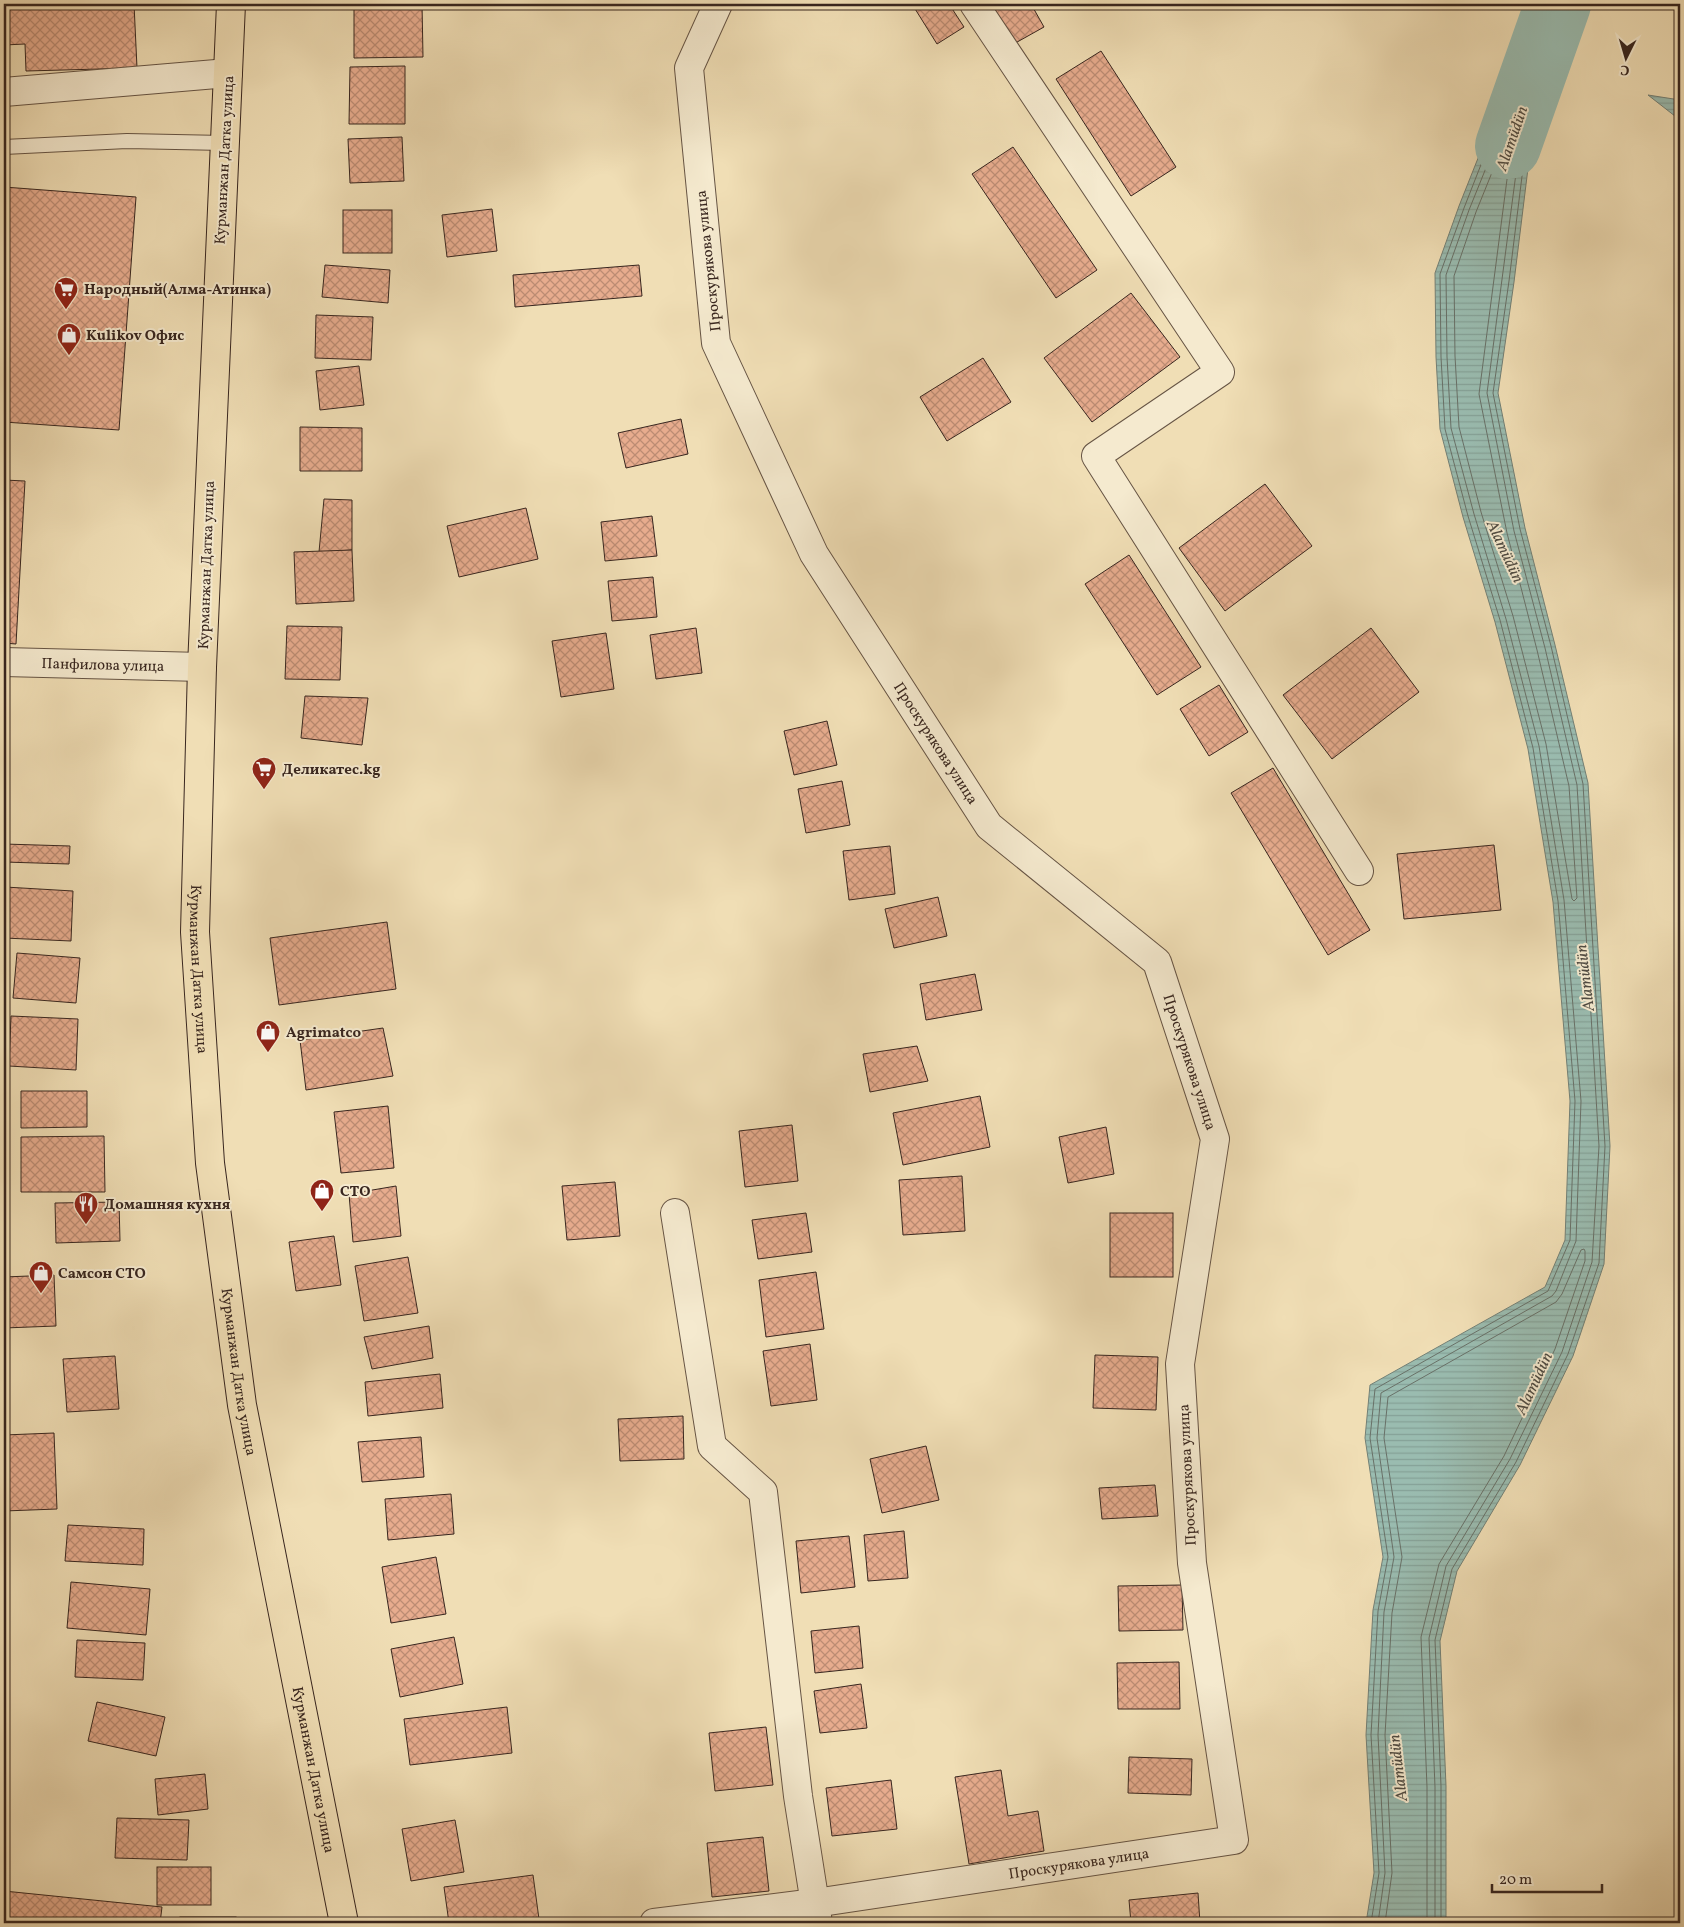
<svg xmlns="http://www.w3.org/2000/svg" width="1684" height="1927" font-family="Vollkorn,serif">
	<defs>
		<pattern id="water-rules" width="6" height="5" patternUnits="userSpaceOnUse" patternTransform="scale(1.25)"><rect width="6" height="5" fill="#9abcb0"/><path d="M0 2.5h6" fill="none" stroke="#85a197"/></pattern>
		<pattern id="building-cross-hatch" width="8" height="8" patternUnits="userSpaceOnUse" patternTransform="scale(1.25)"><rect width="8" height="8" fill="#e7ac8e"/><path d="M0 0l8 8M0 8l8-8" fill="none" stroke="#bc8c73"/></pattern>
	</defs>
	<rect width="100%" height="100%" fill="#f0deb5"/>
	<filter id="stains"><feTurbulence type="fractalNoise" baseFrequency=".004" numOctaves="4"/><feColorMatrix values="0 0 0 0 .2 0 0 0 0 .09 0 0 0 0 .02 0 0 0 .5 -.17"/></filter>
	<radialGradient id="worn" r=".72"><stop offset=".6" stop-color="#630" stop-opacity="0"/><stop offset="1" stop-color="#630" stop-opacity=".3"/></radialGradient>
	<g fill="url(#water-rules)" stroke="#738076">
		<polygon points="1521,50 1558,71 1531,144 1514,282 1498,393 1525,528 1555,645 1588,783 1610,1146 1604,1264 1573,1356 1520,1465 1457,1571 1440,1641 1446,1786 1446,1923 1366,1923 1374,1873 1366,1735 1373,1610 1383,1557 1365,1438 1370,1385 1545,1287 1565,1240 1570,1101 1553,902 1528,749 1495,622 1463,517 1440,429 1436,357 1435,273 1459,206"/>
		<polygon points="1648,95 1680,100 1680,120"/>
	</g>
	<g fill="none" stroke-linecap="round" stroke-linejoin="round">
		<g stroke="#697168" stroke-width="1">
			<polygon points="1531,80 1533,83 1512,141 1479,394 1507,533 1537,650 1569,786 1577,898 1574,901 1572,899 1546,744 1513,616 1481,512 1459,427 1455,356 1454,276 1476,212 1529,81"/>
			<polyline points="1371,1923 1379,1873 1371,1735 1378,1611 1388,1557 1370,1438 1375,1389 1548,1291 1570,1240 1575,1101 1558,901 1533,748 1500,620 1468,516 1445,429 1441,357 1440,274 1464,208 1522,60 1525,58 1551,75 1526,144 1509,281 1493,393 1520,529 1551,646 1583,784 1605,1146 1599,1263 1568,1354 1516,1462 1452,1569 1435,1640 1441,1786 1441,1923"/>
			<polyline points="1378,1923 1385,1873 1378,1735 1384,1612 1394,1557 1377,1438 1381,1393 1552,1296 1556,1291 1576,1241 1581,1101 1564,900 1539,746 1506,619 1474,514 1451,428 1447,357 1446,275 1469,210 1526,69 1528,67 1542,75 1543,78 1520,143 1487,393 1514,531 1545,648 1577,785 1599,1146 1592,1262 1562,1352 1510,1459 1446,1566 1429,1638 1435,1787 1435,1923"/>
			<polyline points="1385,1923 1392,1873 1385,1735 1392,1613 1402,1557 1384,1438 1388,1397 1556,1302 1562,1294 1581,1250 1584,1249 1585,1251 1585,1261 1555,1349 1504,1456 1439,1564 1421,1637 1427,1787 1427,1923"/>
		</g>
		<polyline stroke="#9abcb0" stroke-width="66" points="1508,146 1558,4"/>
	</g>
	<g fill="url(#building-cross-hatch)" stroke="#38261f">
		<polygon points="4,4 134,4 137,68 26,71 25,44 4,45"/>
		<polygon points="354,4 422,4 423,57 354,58"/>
		<polygon points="912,4 949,4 964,27 937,44"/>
		<polygon points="987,4 1031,4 1044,27 1010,46"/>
		<polygon points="1101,51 1176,167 1131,196 1056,79"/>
		<polygon points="405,66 405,124 349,124 350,67"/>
		<polygon points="402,137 404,181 350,183 348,139"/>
		<polygon points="1013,147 1097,270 1056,298 972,174"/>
		<polygon points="4,187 136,197 119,430 4,422"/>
		<polygon points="492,209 497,251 447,257 442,215"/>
		<rect x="343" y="210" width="49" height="43"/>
		<polygon points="325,265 390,270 388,303 322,297"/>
		<polygon points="639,265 642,296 515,307 513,275"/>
		<polygon points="1131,293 1180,357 1092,422 1044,358"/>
		<polygon points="316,315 373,317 371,360 315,358"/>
		<polygon points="983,358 1011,402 947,441 920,397"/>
		<polygon points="359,366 364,405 320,410 316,371"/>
		<polygon points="681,419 688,454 626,468 618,433"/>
		<polygon points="300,427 362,428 362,471 300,471"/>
		<polygon points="4,480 25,481 16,644 4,643"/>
		<polygon points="1265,484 1312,546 1225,611 1179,548"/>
		<polygon points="324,499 352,500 352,550 319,552"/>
		<polygon points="526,508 538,559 459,577 447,526"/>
		<polygon points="652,516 657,556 605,561 601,522"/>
		<polygon points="352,550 354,601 296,604 294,552"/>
		<polygon points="1129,555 1201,667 1157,695 1085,584"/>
		<polygon points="653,577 657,617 612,621 608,581"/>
		<polygon points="287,626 342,627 340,680 285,679"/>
		<polygon points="696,628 702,673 656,679 650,635"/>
		<polygon points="1371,628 1419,692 1332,759 1283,695"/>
		<polygon points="606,633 614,689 561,697 552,641"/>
		<polygon points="1219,685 1248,732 1209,756 1180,709"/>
		<polygon points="305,696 368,698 362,745 301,738"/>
		<polygon points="827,721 837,765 794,775 784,731"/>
		<polygon points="1273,768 1370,930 1328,955 1231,793"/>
		<polygon points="842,781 850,825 806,833 798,789"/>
		<polygon points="4,844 70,846 69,864 4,862"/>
		<polygon points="1494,845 1501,910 1404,919 1397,854"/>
		<polygon points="890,846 895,894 849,900 843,851"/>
		<polygon points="5,887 73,891 71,941 4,938"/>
		<polygon points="938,897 947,936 894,948 885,909"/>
		<polygon points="387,922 396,989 279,1005 270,938"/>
		<polygon points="17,953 80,958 76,1003 13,998"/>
		<polygon points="975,974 982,1010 926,1020 920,984"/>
		<polygon points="11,1016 78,1019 76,1070 9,1066"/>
		<polygon points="383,1028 393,1076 306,1090 300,1040"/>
		<polygon points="917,1046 928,1081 870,1092 863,1054"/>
		<polygon points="21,1091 87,1091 87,1127 21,1128"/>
		<polygon points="980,1096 990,1147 903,1165 893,1113"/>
		<polygon points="388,1106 394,1168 341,1173 334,1112"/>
		<polygon points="792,1125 798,1181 745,1187 739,1131"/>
		<polygon points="1106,1127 1114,1174 1068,1183 1059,1137"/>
		<polygon points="104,1136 105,1192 21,1192 21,1137"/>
		<polygon points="962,1176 965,1231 903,1235 899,1180"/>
		<polygon points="615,1182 620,1236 567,1240 562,1186"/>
		<polygon points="396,1186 401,1236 353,1242 349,1194"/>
		<polygon points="119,1202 120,1241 56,1243 55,1203"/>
		<polygon points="806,1213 812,1252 758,1259 752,1220"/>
		<rect x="1110" y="1213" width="63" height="64"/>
		<polygon points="334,1236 341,1285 296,1291 289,1242"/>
		<polygon points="408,1257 418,1313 364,1321 355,1266"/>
		<polygon points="816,1272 824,1329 766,1337 759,1280"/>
		<polygon points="54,1275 56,1326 4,1328 4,1277"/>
		<polygon points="429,1326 433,1358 372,1369 364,1337"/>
		<polygon points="810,1344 817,1400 771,1406 763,1351"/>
		<polygon points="1095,1355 1158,1357 1156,1410 1093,1408"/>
		<polygon points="115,1356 119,1409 67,1412 63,1359"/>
		<polygon points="440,1374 443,1408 368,1416 365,1382"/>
		<polygon points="683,1416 684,1459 620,1461 618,1419"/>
		<polygon points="54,1433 57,1509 4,1511 4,1435"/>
		<polygon points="421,1437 424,1477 362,1482 358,1442"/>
		<polygon points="926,1446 939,1500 882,1513 870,1459"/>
		<polygon points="1155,1485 1158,1516 1102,1519 1099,1488"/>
		<polygon points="451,1494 454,1534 388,1540 385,1499"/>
		<polygon points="68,1525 144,1529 143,1565 65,1561"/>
		<polygon points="904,1531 908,1578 868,1581 864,1535"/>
		<polygon points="849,1536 855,1587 801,1593 796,1541"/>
		<polygon points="436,1557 446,1614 391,1623 382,1567"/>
		<polygon points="71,1582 150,1589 146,1635 67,1628"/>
		<polygon points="1182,1585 1183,1630 1119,1631 1118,1586"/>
		<polygon points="859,1626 863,1668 815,1673 811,1631"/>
		<polygon points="454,1637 463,1684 400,1697 391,1649"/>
		<polygon points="77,1640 145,1643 143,1680 75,1677"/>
		<polygon points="1179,1662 1180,1709 1118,1709 1117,1663"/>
		<polygon points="861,1684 867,1728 820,1733 814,1691"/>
		<polygon points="97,1702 165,1717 156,1756 88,1741"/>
		<polygon points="507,1707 512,1753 410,1765 404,1719"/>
		<polygon points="766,1727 773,1785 715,1791 709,1733"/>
		<polygon points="1129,1757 1192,1759 1191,1795 1128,1793"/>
		<polygon points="1001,1770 1008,1816 1038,1811 1044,1851 969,1864 955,1777"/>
		<polygon points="205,1774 208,1809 158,1815 155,1779"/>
		<polygon points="891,1780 897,1829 832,1836 826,1788"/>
		<polygon points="117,1818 189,1820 187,1860 115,1858"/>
		<polygon points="455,1820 464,1872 411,1881 402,1829"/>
		<polygon points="763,1837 769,1891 712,1897 707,1843"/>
		<rect x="157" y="1867" width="54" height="38"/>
		<polygon points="533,1875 539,1919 505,1923 449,1923 444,1887"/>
		<polygon points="4,1891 162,1907 160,1923 4,1923"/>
		<polygon points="1198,1893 1200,1923 1131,1923 1129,1900"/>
		<rect x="180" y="1917" width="56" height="6"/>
	</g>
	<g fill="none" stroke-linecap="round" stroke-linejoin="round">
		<defs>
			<polyline id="service" points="4,147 127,141 224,143"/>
			<g id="minor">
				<polyline points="974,4 1220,372 1096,456 1359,871"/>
				<polyline points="4,92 228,73"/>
				<path id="s1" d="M4,662L202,667"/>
				<polyline points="675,1213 712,1446 763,1492 798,1796 818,1923"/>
				<path id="s2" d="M654,1923L815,1903L1234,1840L1192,1563L1180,1364L1215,1139L1157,962L989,826L814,554L716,343L689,68L718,4"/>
			</g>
			<g id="primary">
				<path id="s3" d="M231,4L202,667L195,932L210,1163L242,1405L344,1923"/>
			</g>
		</defs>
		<use href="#service" stroke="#665444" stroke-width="16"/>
		<use href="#minor" stroke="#665444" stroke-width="30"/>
		<use href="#primary" stroke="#38261f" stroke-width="30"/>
		<use href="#service" stroke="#f5eacf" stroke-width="14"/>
		<use href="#minor" stroke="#f5eacf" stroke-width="28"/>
		<use href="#primary" stroke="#f0deb5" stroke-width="28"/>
	</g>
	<defs>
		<symbol id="supermarket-pin" viewBox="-11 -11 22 30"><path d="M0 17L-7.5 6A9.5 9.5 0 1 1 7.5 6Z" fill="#8f2418" stroke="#f5eacf"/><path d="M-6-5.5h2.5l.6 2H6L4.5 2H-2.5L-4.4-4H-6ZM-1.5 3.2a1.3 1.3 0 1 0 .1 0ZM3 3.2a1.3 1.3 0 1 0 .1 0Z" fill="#fff"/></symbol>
		<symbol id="shop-pin" viewBox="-11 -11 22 30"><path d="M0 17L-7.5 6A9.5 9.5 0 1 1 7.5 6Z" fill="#8f2418" stroke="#f5eacf"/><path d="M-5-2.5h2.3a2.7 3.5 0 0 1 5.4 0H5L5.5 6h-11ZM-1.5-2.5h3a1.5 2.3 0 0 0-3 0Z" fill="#fff"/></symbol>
		<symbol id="restaurant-pin" viewBox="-11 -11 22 30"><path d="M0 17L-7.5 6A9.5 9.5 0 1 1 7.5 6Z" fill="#8f2418" stroke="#f5eacf"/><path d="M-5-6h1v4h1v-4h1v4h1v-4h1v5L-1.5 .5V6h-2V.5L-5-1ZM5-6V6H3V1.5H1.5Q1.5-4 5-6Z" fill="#fff"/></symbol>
	</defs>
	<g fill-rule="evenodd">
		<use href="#supermarket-pin" x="52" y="275" width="28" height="38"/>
		<use href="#shop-pin" x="55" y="321" width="28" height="38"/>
		<use href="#supermarket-pin" x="250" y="755" width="28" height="38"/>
		<use href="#shop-pin" x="254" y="1018" width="28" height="38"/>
		<use href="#shop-pin" x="308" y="1177" width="28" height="38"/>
		<use href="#restaurant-pin" x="72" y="1190" width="28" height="38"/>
		<use href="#shop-pin" x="27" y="1259" width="28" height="38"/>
	</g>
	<g text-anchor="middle" stroke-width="4" stroke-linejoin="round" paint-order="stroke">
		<g font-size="15" fill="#38261f" stroke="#f5eacf">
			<text transform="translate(224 160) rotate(-87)" y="5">Курманжан Датка улица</text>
			<text transform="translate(708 261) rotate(-96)" y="5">Проскурякова улица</text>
			<text transform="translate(206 565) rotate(-88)" y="5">Курманжан Датка улица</text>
			<text dy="5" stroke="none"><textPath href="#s1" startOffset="99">Панфилова улица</textPath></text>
			<text transform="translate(936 743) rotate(57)" y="5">Проскурякова улица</text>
			<text dy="5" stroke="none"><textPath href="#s3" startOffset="966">Курманжан Датка улица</textPath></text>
			<text transform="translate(1190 1062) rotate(72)" y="5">Проскурякова улица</text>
			<text dy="5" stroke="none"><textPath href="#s3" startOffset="1371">Курманжан Датка улица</textPath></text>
			<text transform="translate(1187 1475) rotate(-93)" y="5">Проскурякова улица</text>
			<text dy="5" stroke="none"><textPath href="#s3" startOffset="1776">Курманжан Датка улица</textPath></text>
			<text dy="5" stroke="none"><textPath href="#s2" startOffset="429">Проскурякова улица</textPath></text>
		</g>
		<g font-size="15" font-weight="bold" fill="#38261f" stroke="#f5eacf" text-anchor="start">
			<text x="84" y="294">Народный(Алма-Атинка)</text>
			<text x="86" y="340">Kulikov Офис</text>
			<text x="282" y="774">Деликатес.kg</text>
			<text x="286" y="1037">Agrimatco</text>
			<text x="340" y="1196">СТО</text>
			<text x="104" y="1209">Домашняя кухня</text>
			<text x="58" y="1278">Самсон СТО</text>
		</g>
		<g font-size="16" font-style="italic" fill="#504c43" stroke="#f5eacf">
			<text transform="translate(1511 138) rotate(-71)" y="6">Alamüdün</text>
			<text transform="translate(1506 551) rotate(65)" y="6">Alamüdün</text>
			<text transform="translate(1584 978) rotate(-97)" y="6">Alamüdün</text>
			<text transform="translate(1533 1383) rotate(-65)" y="6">Alamüdün</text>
			<text transform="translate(1397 1768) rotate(-97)" y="6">Alamüdün</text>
		</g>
	</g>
	<rect width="1684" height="1927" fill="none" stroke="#f0deb5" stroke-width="20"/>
	<rect x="5" y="5" width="1674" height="1917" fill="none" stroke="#38261f" stroke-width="2.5"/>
	<rect x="10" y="10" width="1664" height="1907" fill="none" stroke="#38261f"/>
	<g transform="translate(1626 58) rotate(185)" stroke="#f5eacf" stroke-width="4" paint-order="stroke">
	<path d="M0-4L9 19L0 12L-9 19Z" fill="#38261f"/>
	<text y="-8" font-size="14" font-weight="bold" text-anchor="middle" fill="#38261f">С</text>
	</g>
	<path d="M1492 1884v8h110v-8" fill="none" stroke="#38261f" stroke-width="2.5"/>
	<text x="1499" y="1884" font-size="15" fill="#38261f" stroke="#f5eacf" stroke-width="4" paint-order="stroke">20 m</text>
	<rect width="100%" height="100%" filter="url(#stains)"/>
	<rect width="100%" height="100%" fill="url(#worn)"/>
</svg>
